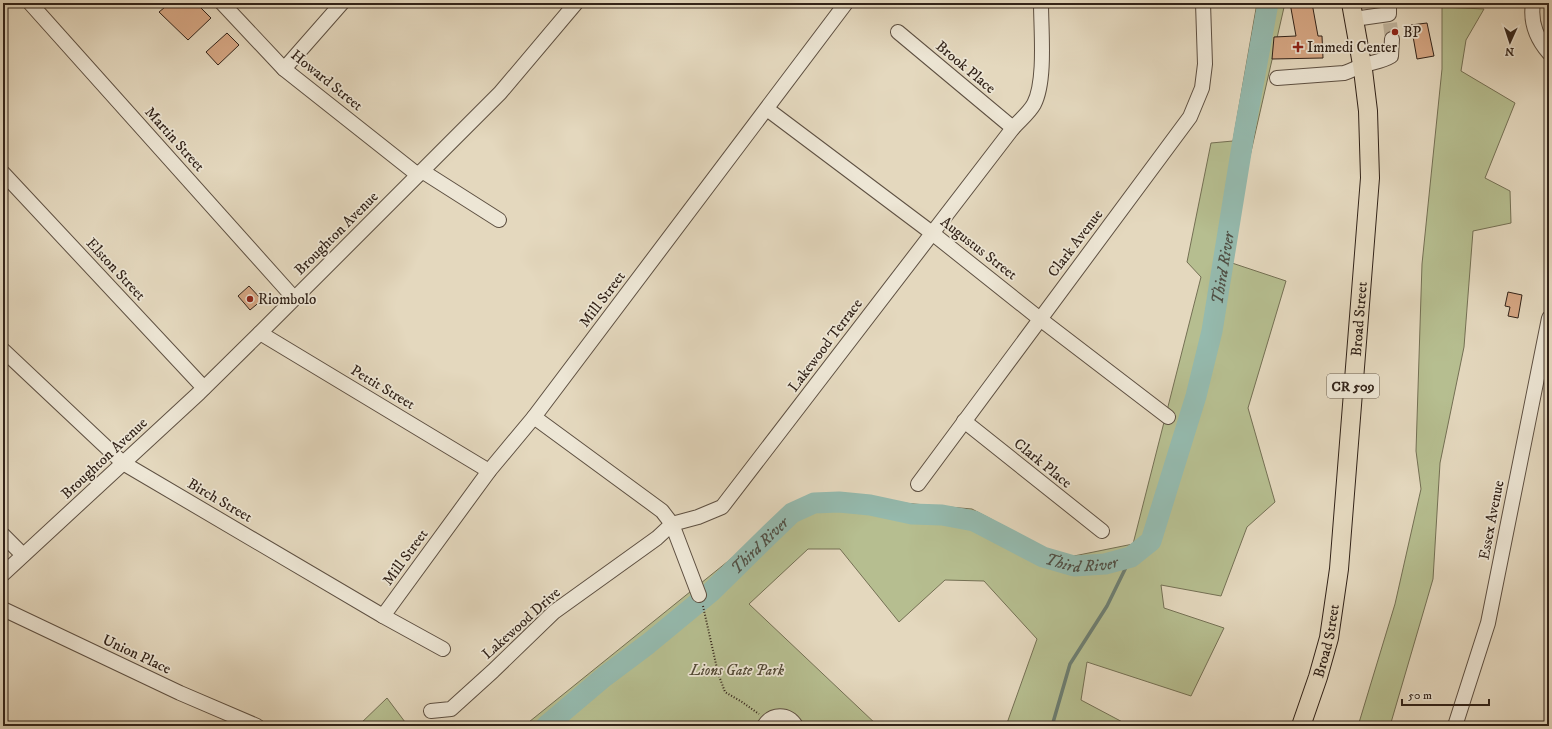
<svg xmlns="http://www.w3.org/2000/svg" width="1552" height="729" font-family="'IM FELL DW Pica',serif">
	<rect width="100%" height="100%" fill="#e4d8be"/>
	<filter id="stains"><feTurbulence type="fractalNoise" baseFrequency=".005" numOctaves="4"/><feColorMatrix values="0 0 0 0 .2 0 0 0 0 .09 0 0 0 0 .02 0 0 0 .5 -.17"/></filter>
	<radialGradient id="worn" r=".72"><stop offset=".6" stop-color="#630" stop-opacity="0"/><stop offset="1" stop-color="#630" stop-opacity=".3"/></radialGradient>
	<g fill="#b6be90" stroke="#747054">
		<polygon points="1257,3 1285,3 1226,261 1286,281 1248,408 1275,502 1247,527 1221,596 1161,585 1164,608 1224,628 1191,696 1087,662 1081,700 1130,726 1006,726 1037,639 984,581 945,580 899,622 840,549 808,549 749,604 878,726 524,726 810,495 972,509 1064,558 1133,544 1201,277 1187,262 1211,143 1233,141"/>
		<polygon points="1442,7 1484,9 1466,40 1461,71 1515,103 1485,178 1510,191 1511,223 1473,231 1464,347 1440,463 1433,579 1390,726 1358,726 1395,604 1421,489 1416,451 1422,264 1442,69"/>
		<polygon points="387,698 408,726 358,726"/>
	</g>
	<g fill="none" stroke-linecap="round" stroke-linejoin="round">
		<polyline stroke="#6d7e72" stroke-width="3.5" points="1052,726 1070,664 1107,606 1131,557"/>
		<path stroke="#95baae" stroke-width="21" id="s1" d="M546,726L604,677L648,644L711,592L770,534L792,513L814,503L839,502L870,505L912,514L942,515L974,521L1043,557L1074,566L1105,564L1131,557L1151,541L1196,396L1212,331L1244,134L1268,3"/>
	</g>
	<g fill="#d6a784" stroke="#322319">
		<polygon points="170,3 196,3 211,18 188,40 159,12"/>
		<polygon points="1290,3 1312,3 1318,36 1322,36 1323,58 1272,59 1274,37 1296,36"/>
		<polygon points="1427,23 1434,56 1417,59 1411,25"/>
		<polygon points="227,33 239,45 218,65 206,52"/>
		<polygon points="249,286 262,300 250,310 238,296"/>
		<polygon points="1508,292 1522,295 1518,318 1508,316 1510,307 1505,306"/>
	</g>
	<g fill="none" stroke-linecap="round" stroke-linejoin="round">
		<polyline stroke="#c0b49d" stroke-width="14" stroke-dasharray="14 7" stroke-linecap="butt" points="1390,23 1392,39"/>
		<defs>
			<g id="minor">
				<polyline points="30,3 294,298"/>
				<polyline points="222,3 284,69 418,175"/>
				<path d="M1533,3C1530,22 1536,38 1549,53"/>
				<polyline points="1354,19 1389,14 1389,3"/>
				<polyline points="898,32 1013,128"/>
				<polyline points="284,69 342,3"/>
				<path d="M1277,78L1344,73C1351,71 1357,67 1364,65C1374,62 1383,61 1391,56L1392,39"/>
				<polyline points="767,109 932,233 1040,319 1168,417"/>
				<polyline points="422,171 499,220"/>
				<polyline points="3,173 204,388"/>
				<polyline points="260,333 489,471"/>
				<polyline points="3,350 123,463 383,616 443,649"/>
				<path d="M534,417L662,511L672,524L698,517L722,507L1013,128C1020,120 1029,113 1034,104C1046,81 1041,30 1041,3"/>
				<polyline points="964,421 1102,531"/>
				<polyline points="918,484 1190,117 1202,88 1205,64 1203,3"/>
				<polyline points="3,535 23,555"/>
				<polyline points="3,574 199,393 260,333 500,93 576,3"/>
				<polyline points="3,609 180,693 257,726"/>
				<polyline points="383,616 489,471 534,417 846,3"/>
				<polyline points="431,711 451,709 493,671 554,612 657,538 672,524 699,595"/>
				<path d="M764,726C772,713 788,713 796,726"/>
				<polyline points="1455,726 1488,623 1549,318"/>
			</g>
			<g id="major">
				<path id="s2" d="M1301,726L1318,677L1329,638L1339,569L1370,178L1368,111L1363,70L1351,3"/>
			</g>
		</defs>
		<use href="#minor" stroke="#5e5042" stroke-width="16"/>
		<use href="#major" stroke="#322319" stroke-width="20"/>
		<polyline stroke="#322319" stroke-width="2" stroke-dasharray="1 2" stroke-linecap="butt" points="703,606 718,673 725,692 742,702 759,714"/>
		<use href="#minor" stroke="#ede6d5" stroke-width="14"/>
		<use href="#major" stroke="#e4d8be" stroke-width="18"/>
	</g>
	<g fill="#8f2418" stroke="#ede6d5" stroke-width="1.5">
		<circle cx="1395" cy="32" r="4"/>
		<path d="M1296 41h4v4h4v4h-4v4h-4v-4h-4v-4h4z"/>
		<circle cx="250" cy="299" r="4"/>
	</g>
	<g text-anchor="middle" stroke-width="3.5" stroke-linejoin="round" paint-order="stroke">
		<rect fill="#ede6d5" stroke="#6a5e51" stroke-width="1" x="1327" y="374" width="52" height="24" rx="3"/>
		<g font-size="14" font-weight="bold" fill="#322319">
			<text x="1353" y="391">CR 509</text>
		</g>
		<g font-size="15" fill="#322319" stroke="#ede6d5" text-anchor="start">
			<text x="1403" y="37">BP</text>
			<text x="1307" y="52">Immedi Center</text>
			<text x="258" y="304">Riombolo</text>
		</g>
		<g font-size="15" fill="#322319" stroke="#ede6d5">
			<text transform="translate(966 67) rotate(40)" y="5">Brook Place</text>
			<text transform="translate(327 80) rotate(39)" y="5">Howard Street</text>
			<text transform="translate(175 139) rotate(48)" y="5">Martin Street</text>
			<text transform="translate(336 233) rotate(-45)" y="5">Broughton Avenue</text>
			<text transform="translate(1075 243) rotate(-53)" y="5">Clark Avenue</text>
			<text transform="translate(979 248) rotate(38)" y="5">Augustus Street</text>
			<text transform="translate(116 269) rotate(47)" y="5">Elston Street</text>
			<text transform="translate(602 299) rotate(-53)" y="5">Mill Street</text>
			<text dy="5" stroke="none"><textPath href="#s2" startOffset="413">Broad Street</textPath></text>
			<text transform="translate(825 345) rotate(-53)" y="5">Lakewood Terrace</text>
			<text transform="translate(383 387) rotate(31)" y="5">Pettit Street</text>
			<text transform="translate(104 458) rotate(-43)" y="5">Broughton Avenue</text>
			<text transform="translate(1043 463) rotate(39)" y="5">Clark Place</text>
			<text transform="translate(220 500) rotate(30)" y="5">Birch Street</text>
			<text transform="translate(1491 520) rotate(-79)" y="5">Essex Avenue</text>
			<text transform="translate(405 557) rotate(-54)" y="5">Mill Street</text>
			<text transform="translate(521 623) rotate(-42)" y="5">Lakewood Drive</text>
			<text dy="5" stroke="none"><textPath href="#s2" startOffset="89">Broad Street</textPath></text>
			<text transform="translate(137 654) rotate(25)" y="5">Union Place</text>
		</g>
		<g font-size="15" font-style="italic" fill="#534a37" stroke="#ede6d5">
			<text x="737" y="675">Lions Gate Park</text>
		</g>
		<g font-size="16" font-style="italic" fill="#505046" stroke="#ede6d5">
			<text dy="6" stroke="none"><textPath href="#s1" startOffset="988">Third River</textPath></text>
			<text dy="6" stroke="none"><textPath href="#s1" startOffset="280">Third River</textPath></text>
			<text dy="6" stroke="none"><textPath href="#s1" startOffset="629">Third River</textPath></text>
		</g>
	</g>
	<rect width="1552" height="729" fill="none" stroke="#e4d8be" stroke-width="16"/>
	<rect x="4" y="4" width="1544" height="721" fill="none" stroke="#322319" stroke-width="2"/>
	<rect x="8" y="8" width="1536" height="713" fill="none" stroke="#322319"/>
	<g transform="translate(1510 42) rotate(183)" stroke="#ede6d5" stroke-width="3" paint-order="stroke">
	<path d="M0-3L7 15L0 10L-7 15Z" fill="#322319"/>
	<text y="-6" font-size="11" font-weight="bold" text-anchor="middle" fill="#322319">N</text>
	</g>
	<path d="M1402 699v6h87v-6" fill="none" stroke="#322319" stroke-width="2"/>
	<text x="1408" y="699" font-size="12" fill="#322319" stroke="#ede6d5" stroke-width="3" paint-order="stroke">50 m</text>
	<rect width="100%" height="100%" filter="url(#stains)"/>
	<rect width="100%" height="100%" fill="url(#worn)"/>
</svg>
